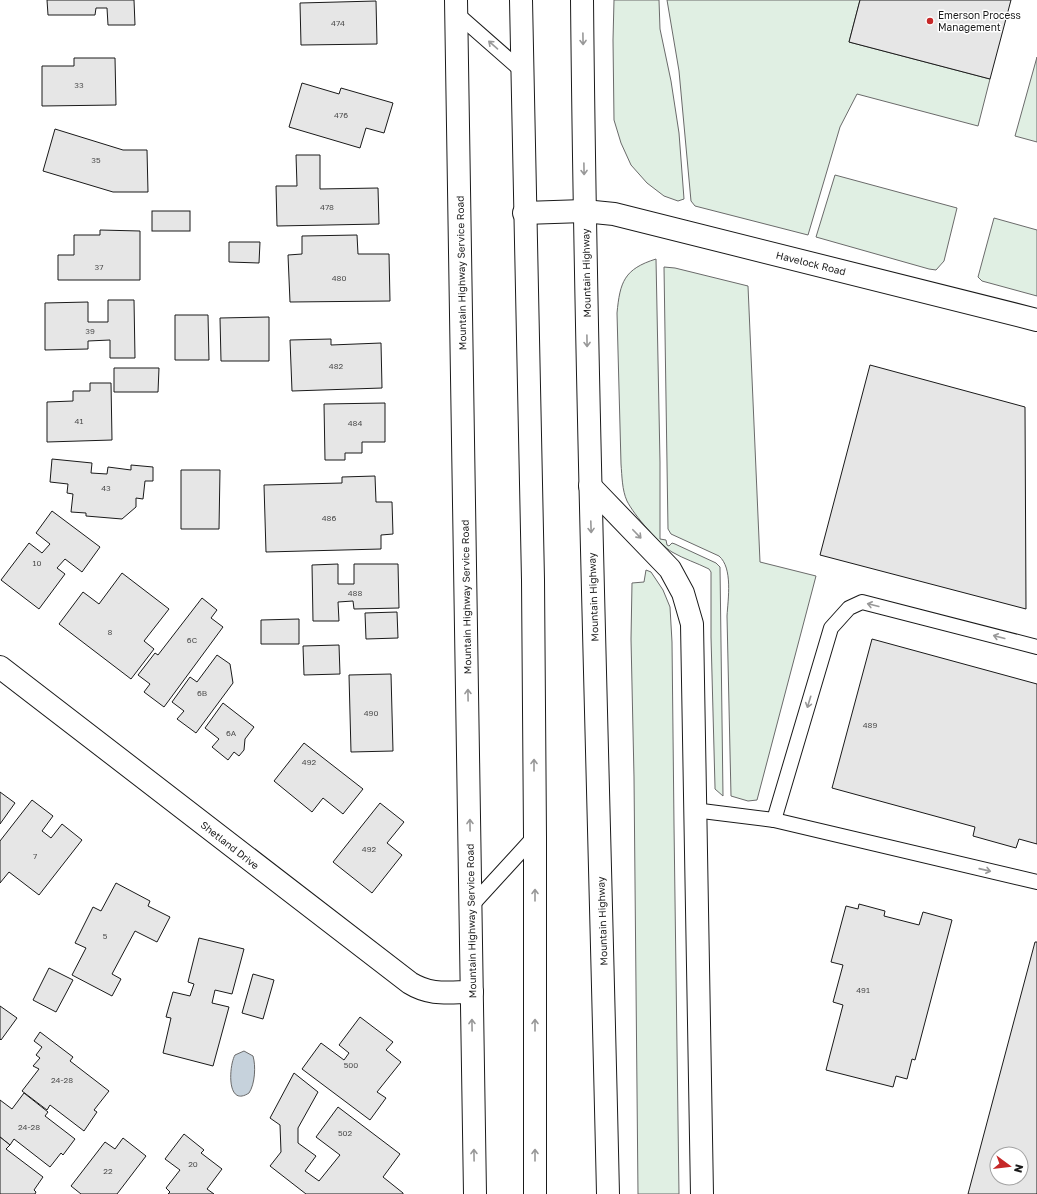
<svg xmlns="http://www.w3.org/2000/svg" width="1037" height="1194" font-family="'Golos Text',sans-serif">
	<rect width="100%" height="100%" fill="#fff"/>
	<g fill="#e0efe3" stroke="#6a6a6a">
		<polygon points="614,0 659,0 660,29 671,81 679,133 684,199 678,201 664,196 647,183 631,165 621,143 614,120 613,40"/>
		<polygon points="667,0 860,0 849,42 990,79 978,126 857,94 840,127 808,235 695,206 691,201 679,71"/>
		<polygon points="1037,57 1037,142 1015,136"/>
		<polygon points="835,175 957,208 944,261 936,270 929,269 816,237"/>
		<polygon points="994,218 1037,230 1037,296 982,281 978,277"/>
		<path d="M656,259L660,462V539L666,540L667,545L669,546L672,543L675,544L716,563L720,567L723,796L715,789V787L711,637V572L709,569C697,563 684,559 672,552C659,544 634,515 627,501C622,490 622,476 621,464L617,313C620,282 624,269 656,259Z"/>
		<path d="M664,267L675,268L748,286L760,562L816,576L757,800L748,801L731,796L727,616C728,599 733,568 719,556L671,534L668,529Z"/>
		<polygon points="646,570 651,572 663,590 670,607 672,642 674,825 679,1194 638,1194 634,777 631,639 632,583 644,582"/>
	</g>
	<path fill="#c6d2dc" stroke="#6a6a6a" d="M244,1051L253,1056C256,1066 255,1084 249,1093C226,1108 229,1065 235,1055Z"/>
	<g fill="#e6e6e6" stroke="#1a1a1a" fill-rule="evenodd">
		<polygon points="47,0 134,0 135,25 108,25 107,8 96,8 95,15 48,15"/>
		<polygon points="860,0 1011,0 990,79 849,42"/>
		<polygon points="376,1 377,44 301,45 300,3"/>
		<polygon points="74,58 115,58 116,105 42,106 42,66 74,66"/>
		<polygon points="302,83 339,94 341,88 393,103 384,133 366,128 360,148 289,127"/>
		<polygon points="55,129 123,150 147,150 148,192 113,192 43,171"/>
		<polygon points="296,155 320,155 320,189 378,188 379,224 277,226 276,186 297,186"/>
		<rect x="152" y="211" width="38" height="20"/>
		<polygon points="100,230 140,231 140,280 58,280 58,255 74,255 74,235 100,235"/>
		<polygon points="357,235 358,254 389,254 390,301 290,302 288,255 302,254 302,236"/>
		<polygon points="229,242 260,242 259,263 229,262"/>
		<polygon points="108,300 134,300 135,358 110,358 110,340 88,341 88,349 45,350 45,303 88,302 88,322 108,322"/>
		<polygon points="175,315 208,315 209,360 175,360"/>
		<polygon points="269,317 269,361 221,361 220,318"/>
		<polygon points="331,339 331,345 381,343 382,388 292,391 290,340"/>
		<polygon points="870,365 1025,407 1026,609 820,555"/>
		<polygon points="114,368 159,368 158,392 114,392"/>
		<polygon points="90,383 111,383 112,440 47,442 47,402 73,401 73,391 90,391"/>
		<polygon points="385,403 385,442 362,442 362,453 345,453 345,460 325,460 324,404"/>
		<polygon points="52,459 92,463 91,473 107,474 108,467 131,470 131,465 153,467 153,481 145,481 143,499 136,498 136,507 122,519 86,516 86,513 71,512 73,494 67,493 68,484 50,482"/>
		<polygon points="181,470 220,470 219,529 181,529"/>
		<polygon points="375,476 376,502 392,502 393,534 381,535 381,549 266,552 264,485 342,483 342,477"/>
		<polygon points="52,511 100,547 82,572 65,559 57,568 65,574 39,609 1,580 29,543 42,553 50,544 36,533"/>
		<polygon points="338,564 338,584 354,584 354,564 398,564 399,608 354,609 353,601 338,602 339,621 313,621 312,565"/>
		<polygon points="122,573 169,609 144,641 154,649 131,679 59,624 83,592 99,604"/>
		<polygon points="202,598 217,610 211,618 223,627 164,707 144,692 150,684 138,675 155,653 158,655"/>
		<polygon points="397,612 398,638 366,639 365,613"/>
		<polygon points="299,619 299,644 261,644 261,620"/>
		<polygon points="872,639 1037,684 1037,844 1019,839 1016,848 973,836 975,827 832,788"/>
		<polygon points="339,645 340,674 304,675 303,646"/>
		<polygon points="217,655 230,664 233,683 196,733 177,719 184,711 172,702 190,677 197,682"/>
		<polygon points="391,674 393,751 351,752 349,675"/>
		<polygon points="223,703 254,727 245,739 244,750 239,756 234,752 228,760 212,747 219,739 205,728"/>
		<polygon points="304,743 363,789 343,814 323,798 312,812 274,781"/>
		<polygon points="0,792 15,803 0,824"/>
		<polygon points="32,800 53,816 42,831 51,838 62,824 82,840 39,895 9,872 0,883 0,841"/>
		<polygon points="380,803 404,822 387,843 402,855 372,893 333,862"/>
		<polygon points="116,883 150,901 148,906 170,917 157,942 135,931 112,974 121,979 112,996 72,975 86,948 75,943 93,907 101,911"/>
		<polygon points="859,904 885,911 884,916 919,925 923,912 952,920 915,1060 912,1059 907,1079 896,1076 893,1087 826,1070 843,1005 833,1002 843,965 831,962 846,906 858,909"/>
		<polygon points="199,938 244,949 232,994 215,990 212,1003 229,1007 213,1066 163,1053 171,1018 166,1017 173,992 190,996 194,984 188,982"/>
		<path d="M1035,942H1037V1194H968ZM997,1154H1021V1178H997Z"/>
		<polygon points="49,968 73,980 56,1012 33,1000"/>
		<polygon points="253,974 274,980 263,1019 242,1013"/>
		<polygon points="0,1006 17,1018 1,1040 0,1039"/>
		<polygon points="360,1017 393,1042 386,1050 401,1062 377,1092 386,1098 370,1120 302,1069 321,1043 344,1060 349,1053 339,1045"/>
		<polygon points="40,1032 73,1057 70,1061 109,1091 94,1110 97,1112 84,1131 50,1105 47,1110 22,1091 39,1069 33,1066 40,1058 36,1055 42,1047 34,1041"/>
		<polygon points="294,1073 318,1092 298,1128 298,1143 316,1156 305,1171 319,1181 340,1155 316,1137 338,1107 400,1154 383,1177 403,1193 403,1194 306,1194 270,1166 281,1152 280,1125 270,1118"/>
		<polygon points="24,1093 48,1112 45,1116 75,1139 63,1155 61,1153 50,1167 14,1139 10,1145 0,1137 0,1100 12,1109"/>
		<polygon points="184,1134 204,1150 201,1153 222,1169 207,1189 214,1194 168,1194 170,1192 166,1188 180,1170 165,1159"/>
		<polygon points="0,1137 10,1145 6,1149 43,1177 34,1190 36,1192 35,1194 0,1194"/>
		<polygon points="123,1138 146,1156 117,1194 81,1194 71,1186 105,1142 115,1149"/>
	</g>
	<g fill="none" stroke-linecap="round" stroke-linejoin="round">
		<defs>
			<g id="service">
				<polyline points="456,13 522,71"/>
				<polyline points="694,810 774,820 1037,882"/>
				<polyline points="774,820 831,628 849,608 862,602 1037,647"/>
				<polyline points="471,906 535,836"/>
			</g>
			<g id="minor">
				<polyline points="456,0 475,1194"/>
				<polyline points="584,211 614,214 1037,320"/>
				<polyline points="590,486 670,569 683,593 692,624 702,1194"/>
				<path d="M0,667L410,983C431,996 449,992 472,992"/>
			</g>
			<g id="primary">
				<polyline points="521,0 533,580 535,836 535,1194"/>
				<path d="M582,0C586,398 599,796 608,1194"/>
				<polyline points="524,213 584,211"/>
			</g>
		</defs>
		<use href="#service" stroke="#1a1a1a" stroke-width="16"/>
		<use href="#minor" stroke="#1a1a1a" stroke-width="24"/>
		<use href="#primary" stroke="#1a1a1a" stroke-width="24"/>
		<use href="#service" stroke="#fff" stroke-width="14"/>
		<use href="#minor" stroke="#fff" stroke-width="22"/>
		<use href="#primary" stroke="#fff" stroke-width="22"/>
	</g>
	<defs><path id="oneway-shaft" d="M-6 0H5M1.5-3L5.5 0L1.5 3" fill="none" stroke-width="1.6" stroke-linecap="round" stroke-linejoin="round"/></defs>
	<g stroke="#989898">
		<use href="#oneway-shaft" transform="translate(583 39) rotate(89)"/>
		<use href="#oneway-shaft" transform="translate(493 45) rotate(-139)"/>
		<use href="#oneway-shaft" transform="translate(584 169) rotate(89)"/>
		<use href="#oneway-shaft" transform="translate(587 341) rotate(89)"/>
		<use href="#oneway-shaft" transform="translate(591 527) rotate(88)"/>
		<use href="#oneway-shaft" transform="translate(637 534) rotate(46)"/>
		<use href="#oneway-shaft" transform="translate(873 605) rotate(-166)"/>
		<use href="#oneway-shaft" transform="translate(999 637) rotate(-165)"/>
		<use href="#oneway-shaft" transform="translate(468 695) rotate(-91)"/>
		<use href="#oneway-shaft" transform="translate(809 702) rotate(107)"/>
		<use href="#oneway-shaft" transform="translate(534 765) rotate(-90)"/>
		<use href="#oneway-shaft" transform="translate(470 825) rotate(-91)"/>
		<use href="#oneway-shaft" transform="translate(985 870) rotate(13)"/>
		<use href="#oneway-shaft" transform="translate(535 895) rotate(-90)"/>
		<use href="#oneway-shaft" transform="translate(472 1025) rotate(-91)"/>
		<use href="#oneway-shaft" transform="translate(535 1025) rotate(-90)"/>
		<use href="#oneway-shaft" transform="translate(474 1155) rotate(-91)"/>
		<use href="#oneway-shaft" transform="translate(535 1155) rotate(-90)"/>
	</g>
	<circle fill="#c62828" stroke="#fff" stroke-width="1.5" cx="930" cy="21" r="4"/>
	<g text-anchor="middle" stroke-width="3" stroke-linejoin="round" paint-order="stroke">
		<g font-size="8" fill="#4d4d4d">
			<text x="338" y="26">474</text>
			<text x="79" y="88">33</text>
			<text x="341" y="118">476</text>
			<text x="96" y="163">35</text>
			<text x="327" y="210">478</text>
			<text x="99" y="270">37</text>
			<text x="339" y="281">480</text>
			<text x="90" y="334">39</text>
			<text x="336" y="369">482</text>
			<text x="79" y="424">41</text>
			<text x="355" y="426">484</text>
			<text x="106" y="491">43</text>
			<text x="329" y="521">486</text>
			<text x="37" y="566">10</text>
			<text x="355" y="596">488</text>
			<text x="110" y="635">8</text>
			<text x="192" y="643">6C</text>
			<text x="202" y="696">6B</text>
			<text x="371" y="716">490</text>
			<text x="870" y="728">489</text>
			<text x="231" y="736">6A</text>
			<text x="309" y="765">492</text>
			<text x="369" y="852">492</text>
			<text x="35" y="859">7</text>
			<text x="105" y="939">5</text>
			<text x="863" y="993">491</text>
			<text x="351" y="1068">500</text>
			<text x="62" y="1083">24-28</text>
			<text x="29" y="1130">24-28</text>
			<text x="345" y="1136">502</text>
			<text x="193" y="1167">20</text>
			<text x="108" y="1174">22</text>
		</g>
		<g font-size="10" fill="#1a1a1a" stroke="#fff" text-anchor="start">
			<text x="938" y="19">Emerson Process<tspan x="938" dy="12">Management</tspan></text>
		</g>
		<g font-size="10" fill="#1a1a1a" stroke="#fff">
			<text transform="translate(811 263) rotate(14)" y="4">Havelock Road</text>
			<text transform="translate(461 273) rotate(-91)" y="4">Mountain Highway Service Road</text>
			<text transform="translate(586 273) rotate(-91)" y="4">Mountain Highway</text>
			<text transform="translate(466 597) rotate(-91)" y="4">Mountain Highway Service Road</text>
			<text transform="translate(593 597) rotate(-92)" y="4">Mountain Highway</text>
			<text transform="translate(230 845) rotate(38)" y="4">Shetland Drive</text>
			<text transform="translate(471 921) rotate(-91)" y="4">Mountain Highway Service Road</text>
			<text transform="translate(602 921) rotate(-92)" y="4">Mountain Highway</text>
		</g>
	</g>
	<g transform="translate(1009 1166) rotate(105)"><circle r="19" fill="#ffffff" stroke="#a3a3a3"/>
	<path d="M0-3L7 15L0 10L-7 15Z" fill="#c62828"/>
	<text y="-6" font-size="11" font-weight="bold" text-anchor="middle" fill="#1a1a1a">N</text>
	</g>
</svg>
